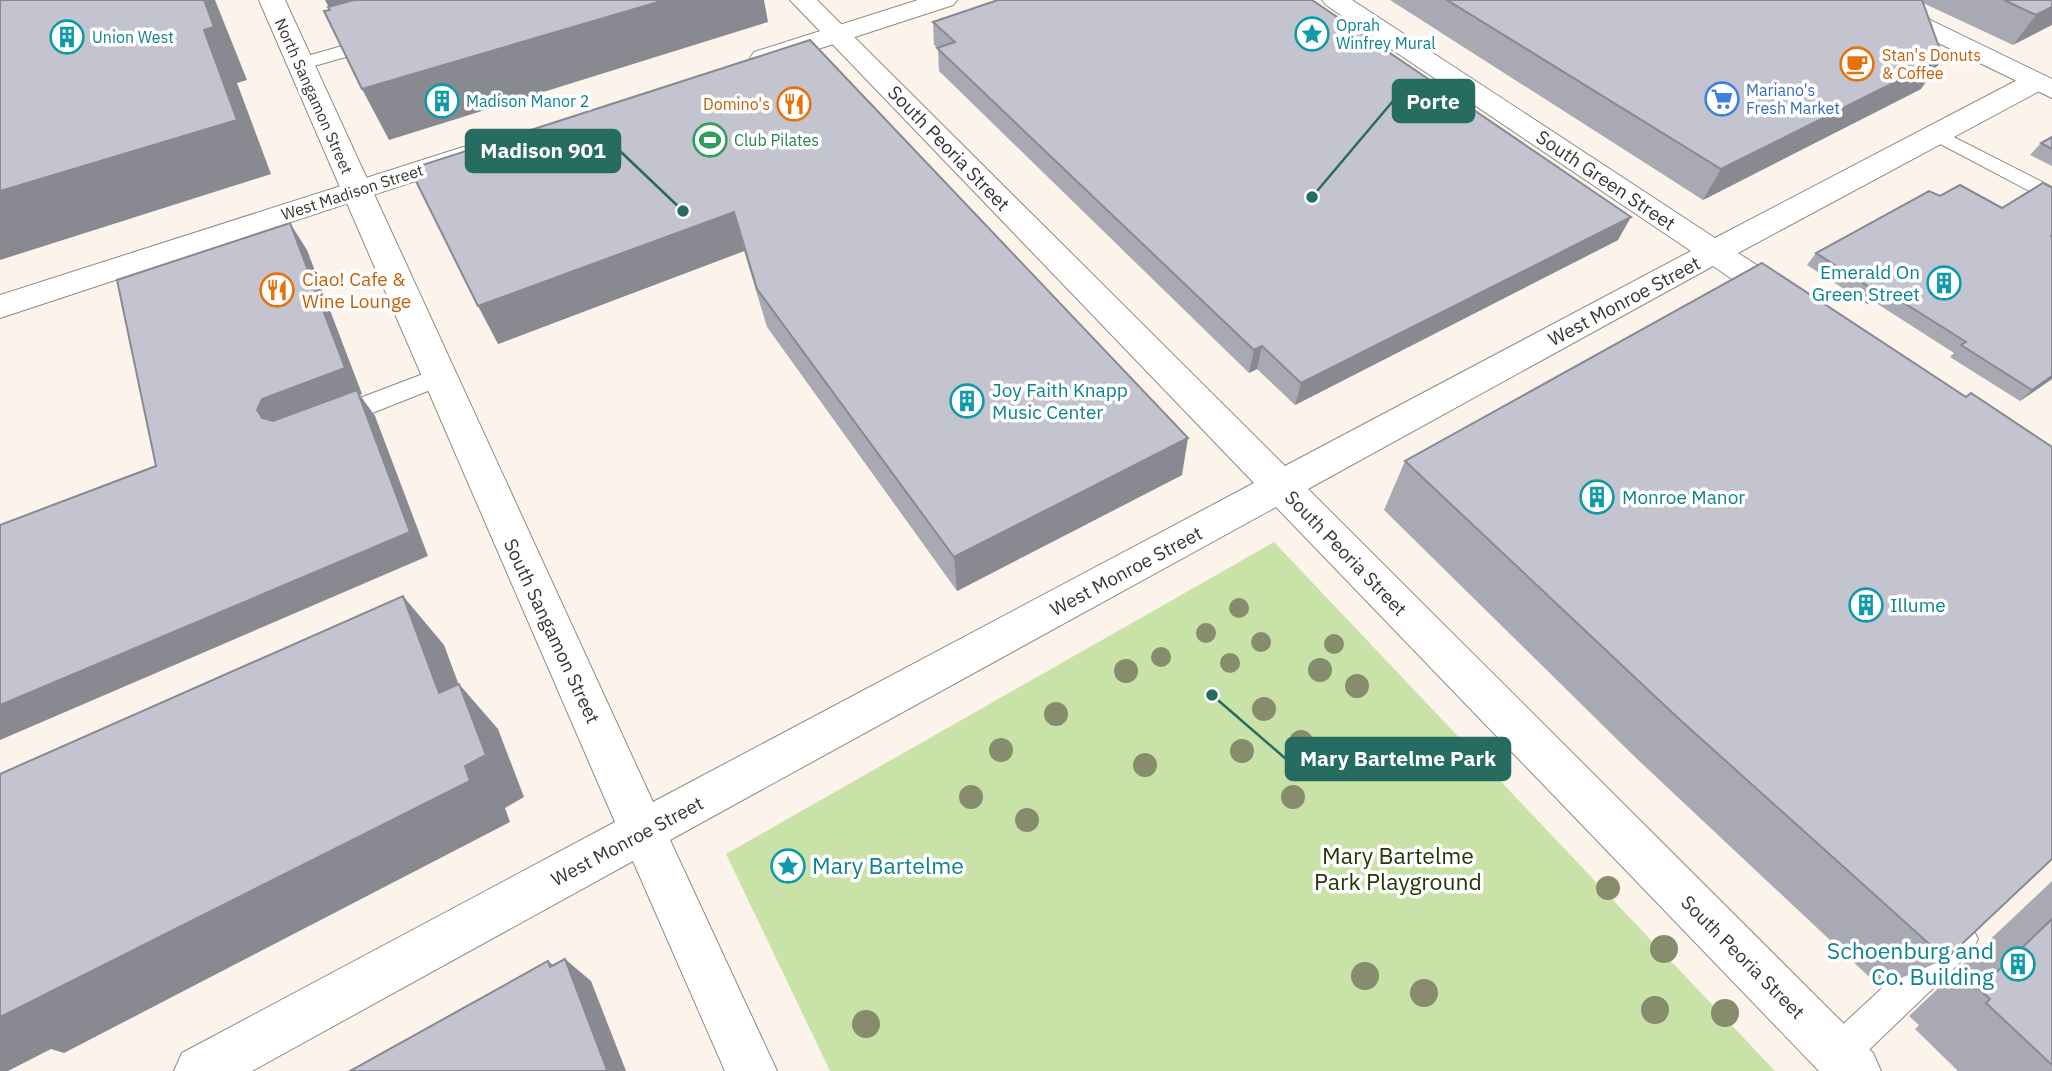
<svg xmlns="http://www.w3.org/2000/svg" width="2052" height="1071" font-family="'IBM Plex Sans',sans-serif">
	<rect width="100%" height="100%" fill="#fcf4eb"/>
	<polygon fill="#c8e2a8" points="1274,542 1775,1071 830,1071 726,854"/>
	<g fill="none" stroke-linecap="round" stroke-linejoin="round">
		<defs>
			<g id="service">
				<polygon points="381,35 391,41 388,45 300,70 290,64 293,60"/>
				<polygon points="1936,128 2052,187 2052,203 1929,138 1926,134 1929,130"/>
				<polygon points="439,368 448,371 452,377 448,383 332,429 323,426 319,419 323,412"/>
				<polygon points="1960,921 1972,927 1978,939 1972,951 1851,1067 1842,1071 1825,1067 1819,1054 1825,1041 1948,927"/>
			</g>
			<polygon id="minor" points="259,0 285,0 653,802 1254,483 790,0 817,0 1285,466 1691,251 1326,5 1322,0 1352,0 1715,238 2025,76 2035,74 2045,76 2049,82 2045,88 1738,253 1800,293 1804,301 1800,309 1788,312 1776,309 1713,266 1308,489 1873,1053 1881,1071 1819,1071 1276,507 670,840 777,1071 725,1071 633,861 252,1071 174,1071 182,1053 615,822"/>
			<g id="secondary">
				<polygon points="918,0 957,0 953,5 772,64 763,66 754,64 750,58 754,52"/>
				<polygon points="1856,0 1889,0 2052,79 2052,98 1860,5"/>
				<polygon points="463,147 473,150 478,156 473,162 0,318 0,295"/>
			</g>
		</defs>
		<use href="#service" stroke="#928a82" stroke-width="2"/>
		<use href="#minor" stroke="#928a82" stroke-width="2"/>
		<use href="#secondary" stroke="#928a82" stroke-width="2"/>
		<use href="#service" fill="#fff" fill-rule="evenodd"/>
		<use href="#minor" fill="#fff" fill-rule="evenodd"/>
		<use href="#secondary" fill="#fff" fill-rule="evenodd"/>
	</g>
	<g fill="#868c6c">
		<circle cx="1239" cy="608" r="10"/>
		<circle cx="1206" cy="633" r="10"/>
		<circle cx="1261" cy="642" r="10"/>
		<circle cx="1334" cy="644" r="10"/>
		<circle cx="1161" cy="657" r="10"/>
		<circle cx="1230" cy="663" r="10"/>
		<circle cx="1320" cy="670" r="12"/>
		<circle cx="1126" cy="671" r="12"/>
		<circle cx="1357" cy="686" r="12"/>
		<circle cx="1264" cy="709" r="12"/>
		<circle cx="1056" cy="714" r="12"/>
		<circle cx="1301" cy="742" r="12"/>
		<circle cx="1001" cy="750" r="12"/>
		<circle cx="1242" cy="751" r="12"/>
		<circle cx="1145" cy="765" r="12"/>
		<circle cx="971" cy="797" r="12"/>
		<circle cx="1293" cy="797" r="12"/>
		<circle cx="1027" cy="820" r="12"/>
		<circle cx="1608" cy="888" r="12"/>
		<circle cx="1664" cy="949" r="14"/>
		<circle cx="1365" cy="976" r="14"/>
		<circle cx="1424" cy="993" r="14"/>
		<circle cx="1655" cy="1010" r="14"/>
		<circle cx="1725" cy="1013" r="14"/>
		<circle cx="866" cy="1024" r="14"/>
	</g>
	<g fill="#a9a9b3">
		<polygon points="1390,0 2052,0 2013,45 1923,3 1921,89 1703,200"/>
		<polygon points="933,22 1618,240 1295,405 1257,369 1249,373 939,71 938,48 934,45"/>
		<polygon points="810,40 1182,475 957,591 767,327 744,251 498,344"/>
		<polygon points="2052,137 2052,166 2030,155 2041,143"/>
		<polygon points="1816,253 2052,379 2020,401 1950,357 1954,353 1873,301 1867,304 1807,265"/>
		<polygon points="1966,397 1946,959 1880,987 1636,758 1384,510 1405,461"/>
		<polygon points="2052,881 2052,1071 1958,1071 1915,1029 1919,1025 1909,1016"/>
	</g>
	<g fill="#898992">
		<polygon points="204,0 215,0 247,80 237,83 271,174 0,260 0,191 204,30"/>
		<polygon points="325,0 495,0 347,42"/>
		<polygon points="665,0 764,0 768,22 389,140 362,89"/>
		<polygon points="2052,7 2052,25 2013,45 2036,15"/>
		<polygon points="1943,58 1921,89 1703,200 1721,169"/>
		<polygon points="734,212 744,251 498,344 478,306"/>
		<polygon points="1631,217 1618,240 1295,405 1301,383"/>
		<polygon points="290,223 307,250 362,394 360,395 375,416 428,556 0,740 0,705 283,425 262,418 257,410"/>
		<polygon points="1882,289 1873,301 1867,304 1877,292"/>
		<polygon points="1262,346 1257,369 1249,373 1254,350"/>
		<polygon points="2052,376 2052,379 2020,401 2032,390"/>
		<polygon points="1188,438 1182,475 957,591 954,557"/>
		<polygon points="403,596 444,645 479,739 439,693"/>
		<polygon points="459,684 498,729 524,797 505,808 510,822 64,1053 51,1049 8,1071 0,1071 0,1017 465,766"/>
		<polygon points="565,959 591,981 626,1071 606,1071 550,967 548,961 574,982"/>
	</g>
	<g fill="#c4c4d0" stroke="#898992" stroke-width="2">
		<polygon points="0,0 204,0 214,27 204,30 237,120 0,191"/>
		<polygon points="354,0 665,0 362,89 324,11 330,10 328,7"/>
		<polygon points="998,0 1312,0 1631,217 1301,383 1262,346 1254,350 937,48 955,42 933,22"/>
		<polygon points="1447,0 1922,0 1943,58 1721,169"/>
		<polygon points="2004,0 2052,0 2052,7 2036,15"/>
		<polygon points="810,40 1188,438 954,557 757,289 734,212 478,306 410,169"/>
		<polygon points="2052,137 2052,149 2041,143"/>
		<polygon points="2043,183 2052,188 2052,235 2051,236 2052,237 2052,376 2032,390 1961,345 1966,342 1882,289 1877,292 1816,253 1929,191 1940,196 1960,185 2002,208"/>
		<polygon points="290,223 345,368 262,399 257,410 262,418 273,421 357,390 410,532 0,705 0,525 156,466 117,280"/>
		<polygon points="1762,263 1966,397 1971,393 2052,447 2052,859 1946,959 1678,718 1405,461"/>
		<polygon points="403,596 439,693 459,684 486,755 465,766 470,781 0,1017 0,774"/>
		<polygon points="2052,919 2052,1065 1986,1003 1990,999 1979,989"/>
		<polygon points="565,959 607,1070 606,1071 350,1071 548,961 550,967"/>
	</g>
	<defs>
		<symbol id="sight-ring" viewBox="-11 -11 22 22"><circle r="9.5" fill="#fff" stroke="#0f9aa8" stroke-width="1.5"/><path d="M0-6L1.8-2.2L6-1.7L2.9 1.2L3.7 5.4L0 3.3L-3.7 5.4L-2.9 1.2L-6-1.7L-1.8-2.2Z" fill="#0f9aa8"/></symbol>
		<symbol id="building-ring" viewBox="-11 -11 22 22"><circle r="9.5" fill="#fff" stroke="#0f9aa8" stroke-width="1.5"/><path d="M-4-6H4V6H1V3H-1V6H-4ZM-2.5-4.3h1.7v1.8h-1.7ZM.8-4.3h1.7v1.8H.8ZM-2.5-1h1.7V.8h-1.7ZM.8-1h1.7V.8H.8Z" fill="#0f9aa8"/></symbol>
		<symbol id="cafe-ring" viewBox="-11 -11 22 22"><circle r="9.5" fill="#fff" stroke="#e8710a" stroke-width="1.5"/><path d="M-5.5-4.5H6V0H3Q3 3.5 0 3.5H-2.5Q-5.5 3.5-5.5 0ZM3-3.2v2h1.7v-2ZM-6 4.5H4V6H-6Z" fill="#e8710a"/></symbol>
		<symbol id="supermarket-ring" viewBox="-11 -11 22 22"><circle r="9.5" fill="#fff" stroke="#3f7fe0" stroke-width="1.5"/><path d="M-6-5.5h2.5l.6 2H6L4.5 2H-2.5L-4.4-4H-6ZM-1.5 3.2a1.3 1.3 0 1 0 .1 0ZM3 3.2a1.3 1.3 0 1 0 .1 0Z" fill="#3f7fe0"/></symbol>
		<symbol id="restaurant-ring" viewBox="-11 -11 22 22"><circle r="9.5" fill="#fff" stroke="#e8710a" stroke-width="1.5"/><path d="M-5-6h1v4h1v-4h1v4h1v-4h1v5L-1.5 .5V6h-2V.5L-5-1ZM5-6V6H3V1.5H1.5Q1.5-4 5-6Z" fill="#e8710a"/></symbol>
		<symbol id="stadium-ring" viewBox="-11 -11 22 22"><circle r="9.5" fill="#fff" stroke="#2e9e5b" stroke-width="1.5"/><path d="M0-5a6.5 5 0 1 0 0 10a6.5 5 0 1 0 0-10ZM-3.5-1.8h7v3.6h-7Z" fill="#2e9e5b"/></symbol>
	</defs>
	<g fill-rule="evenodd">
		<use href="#sight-ring" x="1293" y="15" width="38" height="38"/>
		<use href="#building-ring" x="48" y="18" width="38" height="38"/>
		<use href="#cafe-ring" x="1838" y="45" width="38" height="38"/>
		<use href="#supermarket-ring" x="1703" y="80" width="38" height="38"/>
		<use href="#building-ring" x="423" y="82" width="38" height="38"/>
		<use href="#restaurant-ring" x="775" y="85" width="38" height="38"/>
		<use href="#stadium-ring" x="691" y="121" width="38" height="38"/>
		<use href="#building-ring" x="1925" y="264" width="38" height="38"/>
		<use href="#restaurant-ring" x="258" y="271" width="38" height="38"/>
		<use href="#building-ring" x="948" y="382" width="38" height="38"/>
		<use href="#building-ring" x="1578" y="478" width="38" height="38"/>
		<use href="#building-ring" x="1847" y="586" width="38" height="38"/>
		<use href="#sight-ring" x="769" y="847" width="38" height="38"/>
		<use href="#building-ring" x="1999" y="945" width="38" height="38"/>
	</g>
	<g text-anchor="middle" stroke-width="7" stroke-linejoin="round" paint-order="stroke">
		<g font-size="16" fill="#0d838f" stroke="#fff" text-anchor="start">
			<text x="1336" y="31">Oprah<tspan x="1336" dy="18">Winfrey Mural</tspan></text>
			<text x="92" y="43">Union West</text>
			<text x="466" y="107">Madison Manor 2</text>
		</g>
		<g font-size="16" fill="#c56008" stroke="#fff" text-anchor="start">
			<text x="1882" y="61">Stan's Donuts<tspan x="1882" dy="18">&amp; Coffee</tspan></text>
			<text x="770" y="110" text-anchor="end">Domino's</text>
		</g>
		<g font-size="16" fill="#366cbe" stroke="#fff" text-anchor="start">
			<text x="1746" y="96">Mariano's<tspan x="1746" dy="18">Fresh Market</tspan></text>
		</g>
		<g font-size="16" fill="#393632" stroke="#fff">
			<text transform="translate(314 96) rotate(66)" y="6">North Sangamon Street</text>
			<text transform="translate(352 192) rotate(-18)" y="6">West Madison Street</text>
		</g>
		<g font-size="16" fill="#27864d" stroke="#fff" text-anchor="start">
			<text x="734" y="146">Club Pilates</text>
		</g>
		<g font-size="19" fill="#393632" stroke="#fff">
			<text transform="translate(949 148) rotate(46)" y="7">South Peoria Street</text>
			<text transform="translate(1606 180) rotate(34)" y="7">South Green Street</text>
			<text transform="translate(1624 301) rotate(-28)" y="7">West Monroe Street</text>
			<text transform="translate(1346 553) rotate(46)" y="7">South Peoria Street</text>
			<text transform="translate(1126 571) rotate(-28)" y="7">West Monroe Street</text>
			<text transform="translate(552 631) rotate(65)" y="7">South Sangamon Street</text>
			<text transform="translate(627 841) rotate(-28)" y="7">West Monroe Street</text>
			<text transform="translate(1743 957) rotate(45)" y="7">South Peoria Street</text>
		</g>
		<g font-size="19" fill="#0d838f" stroke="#fff" text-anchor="start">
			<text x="1920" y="279" text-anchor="end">Emerald On<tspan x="1920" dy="22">Green Street</tspan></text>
			<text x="992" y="397">Joy Faith Knapp<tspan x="992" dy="22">Music Center</tspan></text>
			<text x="1622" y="504">Monroe Manor</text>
			<text x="1890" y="612">Illume</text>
		</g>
		<g font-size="19" fill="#c56008" stroke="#fff" text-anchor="start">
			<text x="302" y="286">Ciao! Cafe &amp;<tspan x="302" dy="22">Wine Lounge</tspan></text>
		</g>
		<g font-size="23" fill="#253704" stroke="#fff">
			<text x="1398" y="864">Mary Bartelme<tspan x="1398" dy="26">Park Playground</tspan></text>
		</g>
		<g font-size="23" fill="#0d838f" stroke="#fff" text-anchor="start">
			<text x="812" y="874">Mary Bartelme</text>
			<text x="1994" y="959" text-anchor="end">Schoenburg and<tspan x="1994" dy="26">Co. Building</tspan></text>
		</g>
	</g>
	<path fill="none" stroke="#266c61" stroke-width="2.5" d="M1312 197L1393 101M683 211L620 151M1212 695L1286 759"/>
	<g fill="#266c61" stroke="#fff" stroke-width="2.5">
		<circle cx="1312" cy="197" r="7"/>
		<circle cx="683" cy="211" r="7"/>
		<circle cx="1212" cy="695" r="7"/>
	</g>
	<g fill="#266c61" stroke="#266c61" stroke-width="2.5">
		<rect x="1393" y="80" width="81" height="42" rx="7"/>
		<rect x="466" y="130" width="154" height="42" rx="7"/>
		<rect x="1286" y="738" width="224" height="42" rx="7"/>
	</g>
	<g font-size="21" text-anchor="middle" font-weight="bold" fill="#fff">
		<text x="1433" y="109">Porte</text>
		<text x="543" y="158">Madison 901</text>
		<text x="1398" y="766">Mary Bartelme Park</text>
	</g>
</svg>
